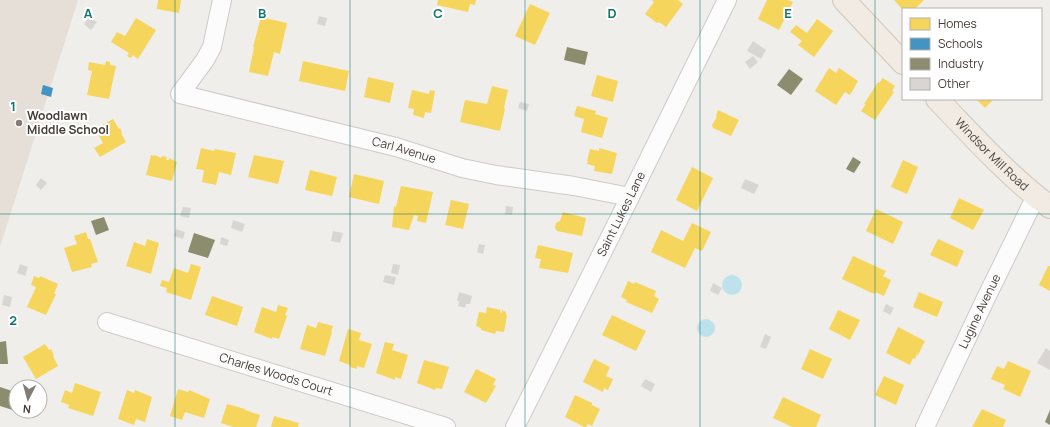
<svg xmlns="http://www.w3.org/2000/svg" width="1050" height="427" font-family="Manrope,sans-serif">
	<rect width="100%" height="100%" fill="#f0eeeb"/>
	<polygon fill="#e6dfd7" points="0,0 78,0 0,247"/>
	<g fill="#bde2ec">
		<circle cx="732" cy="285" r="10"/>
		<circle cx="706" cy="328" r="9"/>
	</g>
	<g fill="#f6d55c">
		<polygon points="158,0 181,0 179,13 157,9"/>
		<polygon points="438,0 476,0 475,5 470,4 468,12 437,5"/>
		<polygon points="652,0 678,0 683,4 666,27 659,22 657,23 645,14 654,2"/>
		<polygon points="767,0 788,0 793,2 779,30 758,19"/>
		<polygon points="894,0 924,0 915,9 902,9"/>
		<polygon points="530,4 550,13 535,45 515,36"/>
		<polygon points="261,17 287,23 280,54 274,52 268,76 249,72 254,47 253,47"/>
		<polygon points="136,18 156,30 138,59 133,55 131,58 127,56 129,53 111,42 117,32 125,36"/>
		<polygon points="817,19 833,31 814,57 798,45 802,41 790,32 796,25 807,33"/>
		<polygon points="106,61 110,62 110,65 116,66 109,99 87,95 92,71 88,70 89,62 105,65"/>
		<polygon points="303,61 349,71 345,91 299,81"/>
		<polygon points="829,68 836,73 839,68 858,81 850,95 845,92 836,105 815,91"/>
		<polygon points="597,75 618,81 613,102 591,96"/>
		<polygon points="368,77 394,83 390,103 364,97"/>
		<polygon points="883,78 895,86 892,91 894,92 875,120 861,111 866,104 864,104 878,82 879,83"/>
		<polygon points="492,86 508,90 504,108 505,109 500,131 460,122 465,100 487,104"/>
		<polygon points="412,90 429,94 430,90 435,91 431,113 425,112 424,118 413,115 414,109 408,108"/>
		<polygon points="976,99 994,99 985,108"/>
		<polygon points="577,106 596,111 595,114 608,118 602,138 581,132 584,119 574,116"/>
		<polygon points="718,110 739,120 731,136 713,128 712,125 717,117 716,116"/>
		<polygon points="113,119 119,129 120,128 122,132 121,133 126,142 100,157 94,148 103,143 95,129"/>
		<polygon points="201,148 214,151 215,149 236,153 231,175 219,172 216,185 202,182 204,170 196,169"/>
		<polygon points="599,148 617,153 612,174 594,171 595,166 587,164 588,161 587,161 590,149 599,151"/>
		<polygon points="151,155 154,156 155,155 161,158 162,156 167,157 166,160 169,160 169,158 177,162 172,181 146,175"/>
		<polygon points="254,155 284,161 278,184 248,177"/>
		<polygon points="903,160 918,167 907,194 891,187"/>
		<polygon points="692,167 713,178 697,211 676,200"/>
		<polygon points="310,170 337,177 332,196 305,190"/>
		<polygon points="354,174 384,181 379,204 349,197"/>
		<polygon points="401,186 433,192 426,223 417,221 418,216 414,215 409,230 392,227 394,206 396,207"/>
		<polygon points="959,198 984,210 973,230 950,218"/>
		<polygon points="451,200 469,204 463,229 445,225"/>
		<polygon points="876,209 903,222 893,244 866,231"/>
		<polygon points="563,212 586,218 582,236 557,231 555,228 556,223 560,221"/>
		<polygon points="692,223 711,232 702,251 695,248 685,268 651,252 661,230 683,241"/>
		<polygon points="86,232 88,239 90,239 98,262 91,264 92,267 72,272 64,248 77,244 74,236"/>
		<polygon points="147,239 159,243 151,274 126,266 134,242 145,246"/>
		<polygon points="938,239 964,251 957,267 930,255"/>
		<polygon points="538,245 573,253 568,273 539,268 541,259 535,258"/>
		<polygon points="853,256 886,271 883,276 891,280 884,296 875,292 874,294 842,279"/>
		<polygon points="191,264 201,267 191,300 166,292 167,288 160,286 162,280 169,282 174,268 188,273"/>
		<polygon points="1048,266 1050,266 1050,291 1039,285"/>
		<polygon points="34,276 39,278 40,276 58,284 54,294 56,294 46,315 27,307 36,287 31,285"/>
		<polygon points="628,281 634,284 635,282 656,291 654,296 659,299 652,313 626,302 627,300 621,297"/>
		<polygon points="919,292 943,302 937,317 913,307"/>
		<polygon points="212,296 243,307 237,326 205,315"/>
		<polygon points="278,305 288,308 285,315 287,316 279,339 272,337 272,339 254,332 262,307 276,312"/>
		<polygon points="487,307 501,310 500,312 502,313 502,310 506,312 506,314 507,316 504,332 496,331 495,334 481,330 481,328 476,326 479,312 486,313"/>
		<polygon points="838,310 860,320 850,340 829,329"/>
		<polygon points="612,315 646,331 636,351 602,335"/>
		<polygon points="318,322 333,326 331,332 332,332 325,356 300,349 307,325 316,328"/>
		<polygon points="898,327 925,341 918,355 917,354 915,359 913,358 910,365 886,353"/>
		<polygon points="348,329 361,333 359,340 372,344 364,368 357,366 357,369 350,367 350,365 339,361"/>
		<polygon points="385,342 394,344 392,350 408,355 401,379 395,377 395,380 376,373"/>
		<polygon points="45,344 49,350 51,349 54,355 53,356 58,366 36,379 23,357"/>
		<polygon points="810,349 832,359 823,379 801,369"/>
		<polygon points="594,359 610,367 606,376 613,379 608,390 604,388 603,392 583,382"/>
		<polygon points="424,360 449,367 442,389 436,388 435,390 417,383"/>
		<polygon points="1008,361 1031,371 1020,397 1003,389 1005,385 991,379 997,366 1004,369"/>
		<polygon points="476,369 496,379 493,385 496,386 486,403 464,392"/>
		<polygon points="884,376 904,385 896,405 875,395"/>
		<polygon points="75,383 101,392 93,416 68,408 69,405 61,402 65,390 72,393"/>
		<polygon points="178,389 188,392 189,390 210,399 204,418 185,412 182,420 170,416"/>
		<polygon points="127,390 134,393 135,390 152,397 145,422 136,419 134,425 118,419"/>
		<polygon points="575,395 592,403 592,405 600,409 592,426 588,424 586,427 584,427 565,417"/>
		<polygon points="783,397 821,415 816,427 792,427 773,418"/>
		<polygon points="227,404 245,409 245,410 260,415 256,427 233,427 221,423"/>
		<polygon points="982,409 1006,420 1003,427 972,427"/>
		<polygon points="274,416 299,423 298,427 271,427"/>
	</g>
	<polygon fill="#4393c3" points="43,85 53,88 51,97 41,94"/>
	<g fill="#8c8c6e">
		<polygon points="567,47 588,52 585,65 564,60"/>
		<polygon points="789,69 803,79 791,95 777,85"/>
		<polygon points="853,157 861,162 854,173 846,169"/>
		<polygon points="104,217 109,230 96,235 91,221"/>
		<polygon points="194,233 215,240 208,258 188,252"/>
		<polygon points="6,341 8,364 0,364 0,342"/>
		<polygon points="0,387 12,391 11,395 16,397 16,411 0,406"/>
		<polygon points="1050,410 1050,425 1045,422"/>
	</g>
	<g fill="#d8d5d2">
		<polygon points="319,16 327,18 325,26 317,24"/>
		<polygon points="89,17 97,22 91,30 84,24"/>
		<polygon points="753,41 766,50 761,59 747,51"/>
		<polygon points="753,56 758,62 750,69 745,62"/>
		<polygon points="520,102 529,104 527,111 518,108"/>
		<polygon points="41,178 47,183 41,190 36,185"/>
		<polygon points="745,179 759,185 754,194 741,188"/>
		<polygon points="506,206 513,207 512,215 505,214"/>
		<polygon points="183,207 191,208 189,218 180,216"/>
		<polygon points="233,220 245,224 242,232 231,228"/>
		<polygon points="176,229 185,232 183,239 174,236"/>
		<polygon points="333,231 343,233 340,243 331,241"/>
		<polygon points="221,237 229,240 227,246 220,244"/>
		<polygon points="479,244 485,245 483,254 477,252"/>
		<polygon points="20,264 28,267 25,276 17,273"/>
		<polygon points="393,264 400,265 398,275 391,273"/>
		<polygon points="385,275 396,277 394,285 383,282"/>
		<polygon points="713,283 722,288 718,295 710,291"/>
		<polygon points="459,292 472,296 470,304 466,304 465,308 458,306 459,301 457,301"/>
		<polygon points="4,295 12,297 10,307 2,305"/>
		<polygon points="886,304 894,308 890,315 883,311"/>
		<polygon points="765,334 771,337 766,349 760,347"/>
		<polygon points="1046,348 1050,351 1050,370 1037,363"/>
		<polygon points="645,379 655,384 651,392 641,386"/>
	</g>
	<g fill="none" stroke-linecap="round" stroke-linejoin="round">
		<defs>
			<g id="minor">
				<path id="s1" d="M222,0L212,47L205,60L180,94L396,147L462,168L496,175L574,186L630,197"/>
				<path id="s2" d="M107,322L446,427"/>
				<path id="s3" d="M515,427L630,197L727,0"/>
				<path id="s4" d="M925,427L985,300L1036,196"/>
			</g>
			<g id="major">
				<polyline points="844,0 903,63"/>
				<path id="s5" d="M937,99C973,136 1008,176 1050,207"/>
			</g>
		</defs>
		<use href="#minor" stroke="#cdcac7" stroke-width="20"/>
		<use href="#major" stroke="#d2c6b9" stroke-width="24"/>
		<use href="#minor" stroke="#fdfcfc" stroke-width="18"/>
		<use href="#major" stroke="#f1ebe4" stroke-width="22"/>
	</g>
	<path fill="none" stroke="#0f766e" stroke-width="1" stroke-opacity="0.55" d="M175,0V427M350,0V427M525,0V427M700,0V427M875,0V427M0,214H1050"/>
	<circle fill="#827b76" stroke="#fff" stroke-width="1.5" cx="19" cy="123" r="4"/>
	<g text-anchor="middle" stroke-width="4" stroke-linejoin="round" paint-order="stroke">
		<g font-size="12" font-weight="bold" fill="#463d37" stroke="#fff" text-anchor="start">
			<text x="27" y="120">Woodlawn<tspan x="27" dy="14">Middle School</tspan></text>
		</g>
		<g font-size="12" fill="#463d37" stroke="#fff">
			<text dy="4" stroke="none"><textPath href="#s1" startOffset="336">Carl Avenue</textPath></text>
			<text dy="4" stroke="none"><textPath href="#s5" startOffset="78">Windsor Mill Road</textPath></text>
			<text dy="4" stroke="none"><textPath href="#s3" startOffset="238">Saint Lukes Lane</textPath></text>
			<text dy="4" stroke="none"><textPath href="#s4" startOffset="128">Lugine Avenue</textPath></text>
			<text dy="4" stroke="none"><textPath href="#s2" startOffset="177">Charles Woods Court</textPath></text>
		</g>
	</g>
	<g font-size="13" text-anchor="middle" font-weight="bold" fill="#0f766e" stroke="#fff" stroke-width="4" stroke-linejoin="round" paint-order="stroke">
		<text x="88" y="18">A</text>
		<text x="262" y="18">B</text>
		<text x="438" y="18">C</text>
		<text x="612" y="18">D</text>
		<text x="788" y="18">E</text>
		<text x="13" y="111">1</text>
		<text x="13" y="325">2</text>
	</g>
	<rect x="902" y="8" width="140" height="92" fill="#ffffff" stroke="#b5b1af"/>
	<rect x="910" y="18" width="20" height="12" fill="#f6d55c" stroke="#b5b1af"/>
	<text x="938" y="28" font-size="12" fill="#463d37">Homes</text>
	<rect x="910" y="38" width="20" height="12" fill="#4393c3" stroke="#b5b1af"/>
	<text x="938" y="48" font-size="12" fill="#463d37">Schools</text>
	<rect x="910" y="58" width="20" height="12" fill="#8c8c6e" stroke="#b5b1af"/>
	<text x="938" y="68" font-size="12" fill="#463d37">Industry</text>
	<rect x="910" y="78" width="20" height="12" fill="#d8d5d2" stroke="#b5b1af"/>
	<text x="938" y="88" font-size="12" fill="#463d37">Other</text>
	<g transform="translate(28 399) rotate(186)"><circle r="19" fill="#ffffff" stroke="#b5b1af"/>
	<path d="M0-3L7 15L0 10L-7 15Z" fill="#827b76"/>
	<text y="-6" font-size="11" font-weight="bold" text-anchor="middle" fill="#463d37">N</text>
	</g>
</svg>
